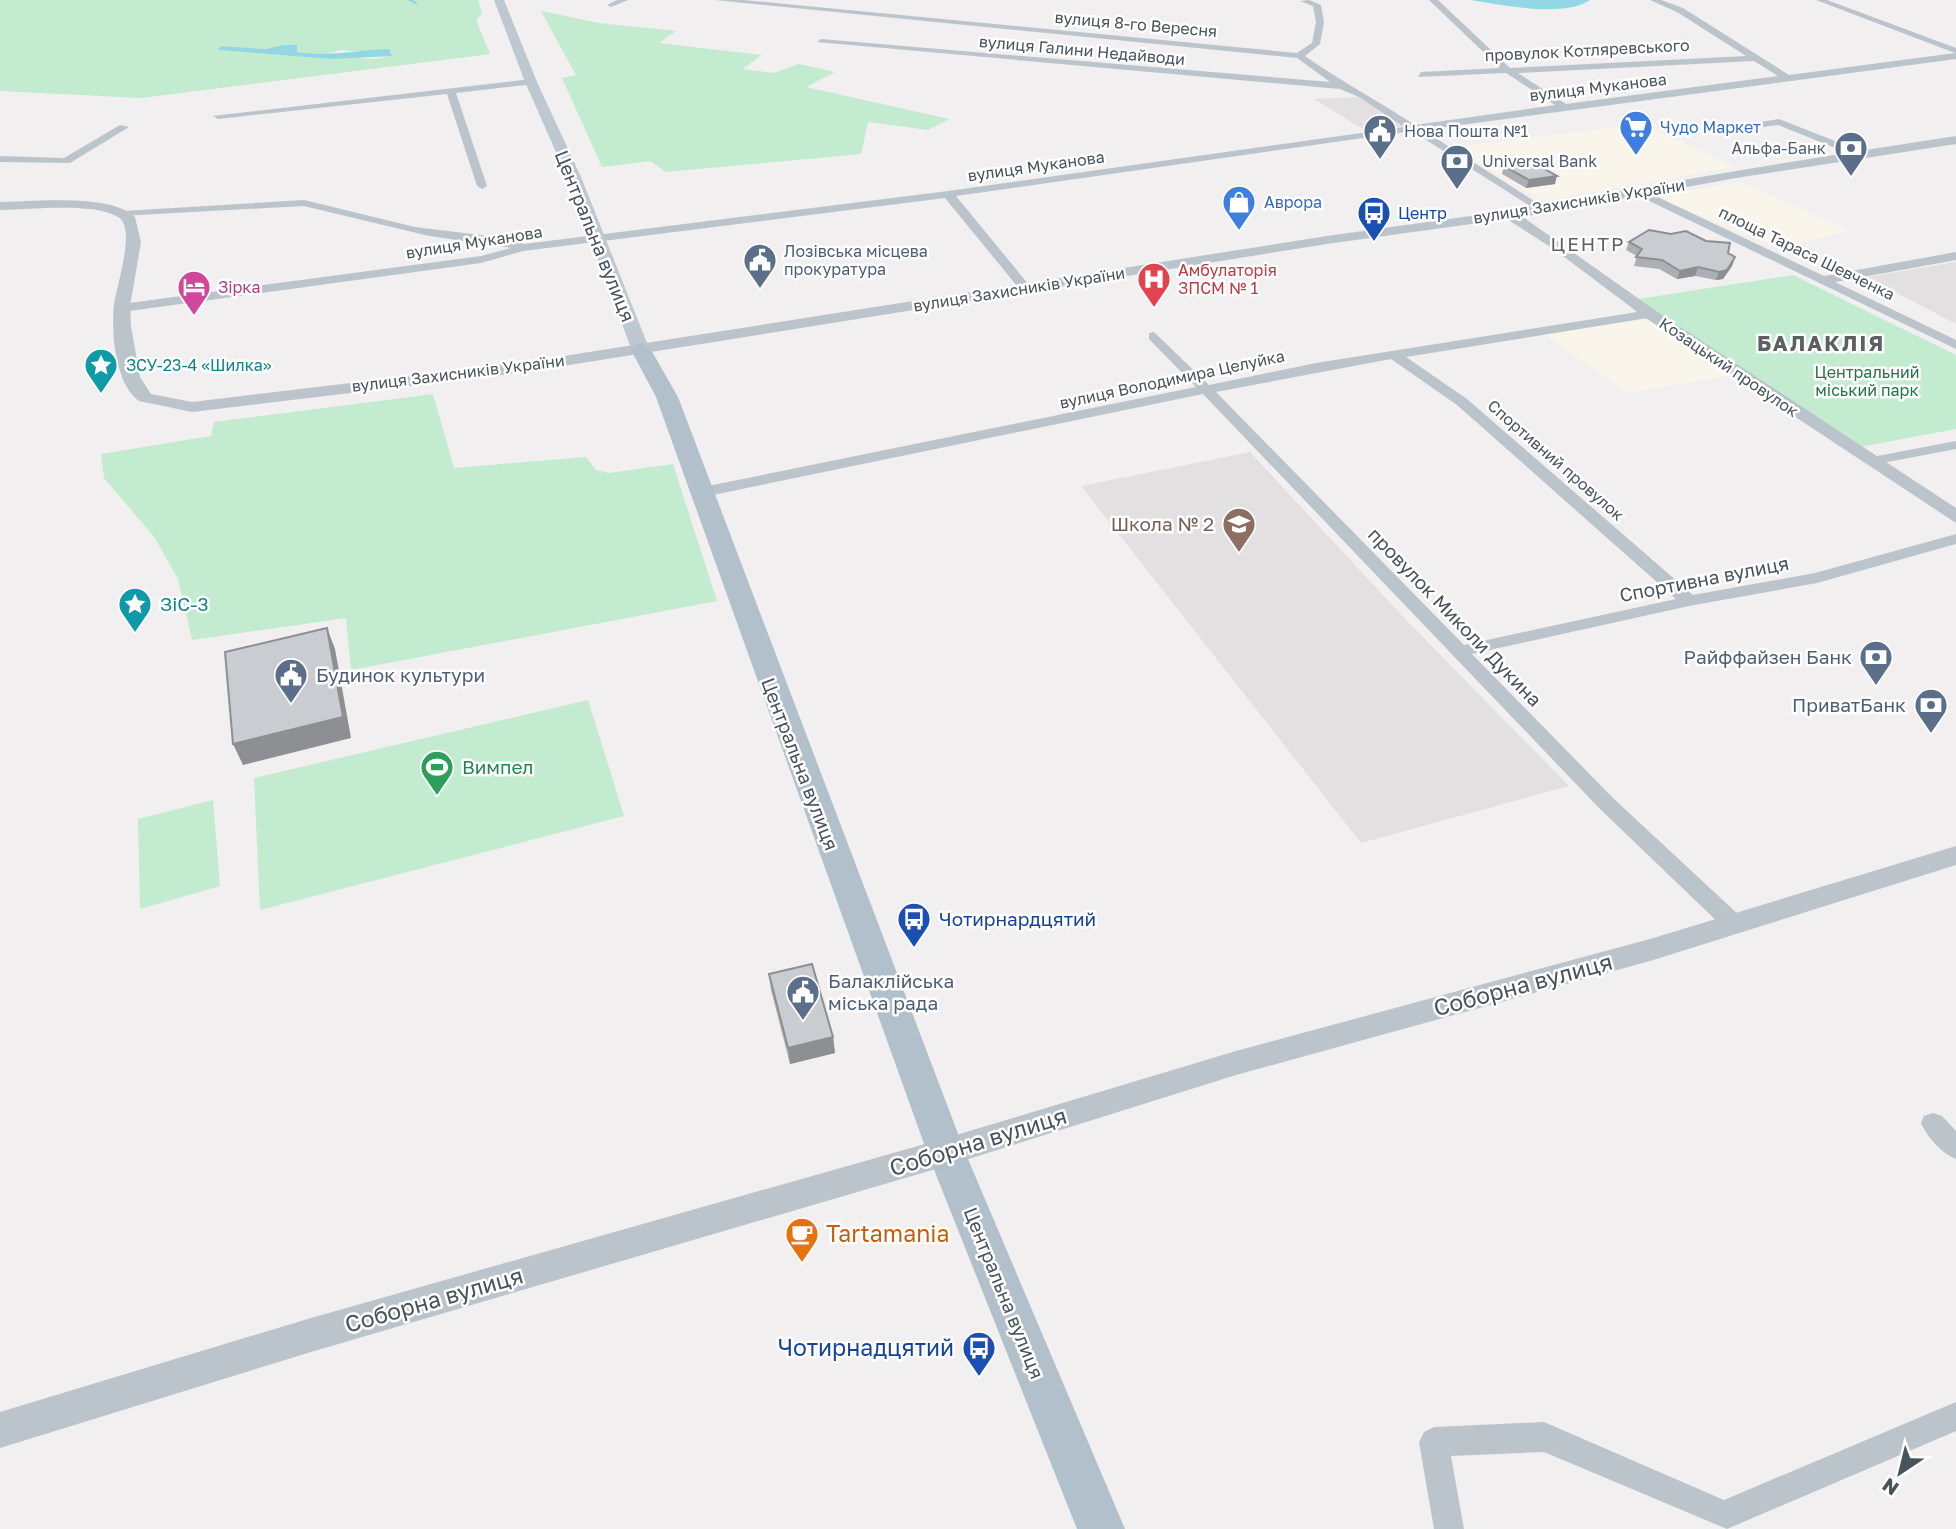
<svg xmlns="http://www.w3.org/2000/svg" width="1956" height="1529" font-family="'Golos Text',sans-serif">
	<rect width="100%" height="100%" fill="#f1efef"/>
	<g fill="#faf5ea">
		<polygon points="1644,124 1734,167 1543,201 1452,147"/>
		<polygon points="1740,182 1849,230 1782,249 1664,201 1663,195"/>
		<polygon points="1643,319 1653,320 1734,375 1628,393 1543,334"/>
	</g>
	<g fill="#e2e0e0">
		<polygon points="1359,97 1405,126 1366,131 1314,99"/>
		<polygon points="1956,262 1956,324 1867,277"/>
		<polygon points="1250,452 1408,622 1569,786 1361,843 1081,486"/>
	</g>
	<g fill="#c2ebcf" fill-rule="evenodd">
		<path d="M0,0H478L482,14L476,20L490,54L142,98L0,91ZM221,46L266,49L297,46V52L319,55L343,50L392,56L374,59L219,50Z"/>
		<polygon points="541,11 599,23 676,31 659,43 761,55 743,69 773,73 799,64 835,72 806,87 949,119 928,130 868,122 861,154 666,172 650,161 602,167 562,78 576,75"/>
		<polygon points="1793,275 1956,355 1956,429 1854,448 1632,300"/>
		<polygon points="433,394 454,468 586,457 596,470 609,473 673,464 717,601 351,670 346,618 192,640 178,579 155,538 104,478 101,454 211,436 214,422"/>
		<polygon points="588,700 624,816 260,910 254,778"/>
		<polygon points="213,800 220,886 140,909 138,819"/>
	</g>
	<g fill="#93d7e4">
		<path d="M1471,0H1590C1564,18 1502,5 1471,0Z"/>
		<path d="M284,45H297V52C327,57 358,50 389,49L392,56L332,59L218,50L221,46L266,49Z"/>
	</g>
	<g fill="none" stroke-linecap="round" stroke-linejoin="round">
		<polyline stroke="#93d7e4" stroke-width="2.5" points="410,0 416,3"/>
		<g fill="#bcc4cb" fill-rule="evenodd">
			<polygon points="617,0 628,0 611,7 607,5"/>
			<path d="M715,0H744L1297,53L1312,43L1316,22L1313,6L1300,1L1309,0L1321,5L1324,22L1320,44L1305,56C1341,81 1378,101 1415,125L1555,105L1506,73L1418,77L1421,72L1500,68L1429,0H1438L1510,68L1746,56L1677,12L1650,0H1661L1683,8L1789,75L1955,53L1816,0H1827L1956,48V59L1423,130L1545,208V212L1541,213L1412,131L956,196L1029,285L1031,288L1025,292L1021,291L945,198L523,251L481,263L122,312L116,308L122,304L481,256L511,248L429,236L304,206L120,216V212L124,211L304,200L415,227L497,237L524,244L948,191L1404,127L1359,97L1340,89L817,42L821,39L1330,82L1297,58ZM1754,61L1778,76L1566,104L1518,73Z"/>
			<polygon points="531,79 534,84 456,93 487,186 482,189 477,186 447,94 218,119 213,116"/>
			<polygon points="1779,119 1863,152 1864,154 1855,156 1778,125 1714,133 1709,130"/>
			<polygon points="120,125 129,127 70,163 0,162 0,156 64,158"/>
			<polygon points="1637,191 1645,191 1824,276 1956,252 1956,260 1835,282 1956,340 1956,349 1637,195"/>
			<path d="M1650,310L1656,314L1654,317L1406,357L1467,399L1693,595L1815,573L1956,534V544L1817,583L1689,606L1472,654L1613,798L1740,916L1743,922L1740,928H1724L1599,808L1203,394L703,497L695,492L703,487L1196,387L1149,339V333L1154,332L1209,385L1316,363ZM1391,359L1457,405L1676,599L1464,645L1216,392Z"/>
			<polygon points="1956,441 1956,449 1872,465 1865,461 1872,457"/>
			<path d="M1933,1113L1942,1116L1956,1131V1159C1942,1154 1927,1137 1921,1123L1924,1116Z"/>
			<polygon points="1956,1402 1956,1431 1727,1529 1544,1452 1451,1456 1464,1529 1434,1529 1419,1442 1424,1432 1434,1427 1544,1422 1724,1500"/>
		</g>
		<g fill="#bcc4cb" fill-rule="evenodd">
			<path d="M1956,136V144L1736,178L1523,217L1656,311L1956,508V523L1644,317L1555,250L1507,219L1327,244L519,373L192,412L139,401C115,384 111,332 114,305C116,287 137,227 118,217C92,202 31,210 0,210V202C34,202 110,193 135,217L141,242L130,306L131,326L140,377L151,394L192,402L519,363L1327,236L1499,212C1503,209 1569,201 1582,198C1706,175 1831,155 1956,136Z"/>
			<polygon points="1956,846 1956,865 1650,961 1236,1075 946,1166 311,1352 0,1448 0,1412 311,1318 946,1138 1236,1051 1650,939"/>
		</g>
		<polygon fill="#bec8d1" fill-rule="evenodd" points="494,0 504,0 537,82 581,177 649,348 646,352 634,352 631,348 567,177 525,82"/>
		<polygon fill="#b1c0cb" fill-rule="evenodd" points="640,342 650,348 678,397 965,1152 1125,1529 1077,1529 927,1152 656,397 630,348"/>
	</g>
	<g fill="#adafb4">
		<polygon points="1504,166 1555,184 1526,188 1502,174"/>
		<polygon points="1629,242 1728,253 1735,257 1732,266 1723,279 1716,280 1695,276 1677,279 1659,269 1634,266 1637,256 1626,250"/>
		<polygon points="769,974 833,1037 835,1053 790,1064 771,990"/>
	</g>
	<g fill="#8d8f92">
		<polygon points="1557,176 1555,184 1526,188 1529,180"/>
		<polygon points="1735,257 1732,266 1723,279 1716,280 1719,272"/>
		<polygon points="1698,267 1695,276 1677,279 1680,271"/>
		<polygon points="327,628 335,649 351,738 243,765 233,744"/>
		<polygon points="833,1037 835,1053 790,1064 788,1048"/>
	</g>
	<g fill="#c9ccd1" stroke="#8d8f92" stroke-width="2">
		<polygon points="1532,162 1557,176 1529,180 1504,166"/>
		<polygon points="1649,230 1671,234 1686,231 1706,241 1730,243 1728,253 1735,257 1727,270 1719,272 1698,267 1680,271 1662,260 1636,257 1642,249 1629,242"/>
		<polygon points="327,628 343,717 233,744 225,652"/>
		<polygon points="812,964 833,1037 788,1048 769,974"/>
	</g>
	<defs>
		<symbol id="supermarket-pin" viewBox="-11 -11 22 30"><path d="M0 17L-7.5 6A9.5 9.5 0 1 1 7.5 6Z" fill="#3f7fe0" stroke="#fff"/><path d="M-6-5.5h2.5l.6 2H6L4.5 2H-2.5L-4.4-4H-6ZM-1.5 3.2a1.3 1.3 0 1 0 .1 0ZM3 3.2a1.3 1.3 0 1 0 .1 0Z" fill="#fff"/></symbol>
		<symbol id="civic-pin" viewBox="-11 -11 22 30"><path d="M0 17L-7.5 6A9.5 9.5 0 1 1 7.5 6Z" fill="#5c6f8a" stroke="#fff"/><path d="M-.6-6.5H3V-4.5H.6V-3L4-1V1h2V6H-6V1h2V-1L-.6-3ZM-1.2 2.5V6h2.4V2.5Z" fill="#fff"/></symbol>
		<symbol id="bank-pin" viewBox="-11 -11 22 30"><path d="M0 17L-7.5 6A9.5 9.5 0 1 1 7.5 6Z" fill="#5c6f8a" stroke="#fff"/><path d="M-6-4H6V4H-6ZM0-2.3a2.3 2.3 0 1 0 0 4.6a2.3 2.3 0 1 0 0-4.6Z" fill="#fff"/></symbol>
		<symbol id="shop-pin" viewBox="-11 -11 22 30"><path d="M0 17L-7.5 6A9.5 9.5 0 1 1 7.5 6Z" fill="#3f7fe0" stroke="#fff"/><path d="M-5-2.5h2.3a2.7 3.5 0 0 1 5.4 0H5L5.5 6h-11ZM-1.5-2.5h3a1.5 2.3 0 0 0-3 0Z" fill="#fff"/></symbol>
		<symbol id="bus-pin" viewBox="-11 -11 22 30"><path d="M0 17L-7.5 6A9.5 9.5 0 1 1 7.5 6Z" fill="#1a4fb4" stroke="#fff"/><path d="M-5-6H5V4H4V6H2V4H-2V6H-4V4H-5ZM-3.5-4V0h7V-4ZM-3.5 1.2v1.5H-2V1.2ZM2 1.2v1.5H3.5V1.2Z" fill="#fff"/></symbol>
		<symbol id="hospital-pin" viewBox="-11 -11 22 30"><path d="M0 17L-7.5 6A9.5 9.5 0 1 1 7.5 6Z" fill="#e0444e" stroke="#fff"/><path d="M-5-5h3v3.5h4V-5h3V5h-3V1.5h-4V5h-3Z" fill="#fff"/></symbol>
		<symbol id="hotel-pin" viewBox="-11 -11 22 30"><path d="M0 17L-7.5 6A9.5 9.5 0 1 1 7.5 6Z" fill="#d1479c" stroke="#fff"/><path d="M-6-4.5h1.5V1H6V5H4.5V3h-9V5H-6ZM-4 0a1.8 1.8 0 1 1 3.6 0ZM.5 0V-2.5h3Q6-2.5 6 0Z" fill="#fff"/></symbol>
		<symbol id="sight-pin" viewBox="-11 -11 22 30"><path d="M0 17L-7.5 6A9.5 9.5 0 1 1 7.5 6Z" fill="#0f9aa8" stroke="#fff"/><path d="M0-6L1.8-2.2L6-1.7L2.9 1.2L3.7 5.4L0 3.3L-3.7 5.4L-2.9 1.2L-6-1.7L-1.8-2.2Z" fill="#fff"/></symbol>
		<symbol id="school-pin" viewBox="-11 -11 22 30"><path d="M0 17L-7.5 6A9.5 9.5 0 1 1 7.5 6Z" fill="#8d6e63" stroke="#fff"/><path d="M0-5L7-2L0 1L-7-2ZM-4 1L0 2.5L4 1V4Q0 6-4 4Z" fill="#fff"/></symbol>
		<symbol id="stadium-pin" viewBox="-11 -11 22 30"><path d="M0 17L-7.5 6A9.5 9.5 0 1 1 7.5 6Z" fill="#2e9e5b" stroke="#fff"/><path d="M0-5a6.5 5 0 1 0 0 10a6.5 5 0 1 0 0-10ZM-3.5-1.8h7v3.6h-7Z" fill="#fff"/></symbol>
		<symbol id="cafe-pin" viewBox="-11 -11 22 30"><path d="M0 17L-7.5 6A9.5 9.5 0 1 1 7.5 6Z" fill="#e8710a" stroke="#fff"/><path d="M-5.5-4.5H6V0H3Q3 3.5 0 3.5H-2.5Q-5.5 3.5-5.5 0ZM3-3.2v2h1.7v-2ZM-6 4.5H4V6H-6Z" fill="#fff"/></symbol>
	</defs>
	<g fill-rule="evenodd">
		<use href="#supermarket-pin" x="1617" y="108" width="38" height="52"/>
		<use href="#civic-pin" x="1361" y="112" width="38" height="52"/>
		<use href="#bank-pin" x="1832" y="129" width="38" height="52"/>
		<use href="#bank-pin" x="1438" y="142" width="38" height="52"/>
		<use href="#shop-pin" x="1220" y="183" width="38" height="52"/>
		<use href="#bus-pin" x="1355" y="194" width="38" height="52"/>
		<use href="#civic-pin" x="741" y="241" width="38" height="52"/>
		<use href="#hospital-pin" x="1135" y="260" width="38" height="52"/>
		<use href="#hotel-pin" x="175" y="268" width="38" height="52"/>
		<use href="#sight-pin" x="82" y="346" width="38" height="52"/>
		<use href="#school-pin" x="1220" y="505" width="38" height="52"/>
		<use href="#sight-pin" x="116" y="585" width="38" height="52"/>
		<use href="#bank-pin" x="1857" y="638" width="38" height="52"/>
		<use href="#civic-pin" x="272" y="656" width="38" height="52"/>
		<use href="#bank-pin" x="1912" y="686" width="38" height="52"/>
		<use href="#stadium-pin" x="418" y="748" width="38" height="52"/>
		<use href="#bus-pin" x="895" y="900" width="38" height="52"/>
		<use href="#civic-pin" x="784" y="973" width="38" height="52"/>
		<use href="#cafe-pin" x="783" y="1215" width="38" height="52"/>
		<use href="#bus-pin" x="960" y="1329" width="38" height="52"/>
	</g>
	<g text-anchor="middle" stroke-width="5" stroke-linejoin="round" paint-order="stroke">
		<g font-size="16" fill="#49535b" stroke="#fff">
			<text transform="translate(1136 24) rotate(5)" y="6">вулиця 8-го Вересня</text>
			<text transform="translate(1082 50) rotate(5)" y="6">вулиця Галини Недайводи</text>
			<text transform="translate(1587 50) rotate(-3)" y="6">провулок Котляревського</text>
			<text transform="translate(1598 87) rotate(-7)" y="6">вулиця Муканова</text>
			<text transform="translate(1036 166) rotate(-8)" y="6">вулиця Муканова</text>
			<text transform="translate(1579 201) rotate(-9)" y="6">вулиця Захисників України</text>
			<text transform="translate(474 242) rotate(-9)" y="6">вулиця Муканова</text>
			<text transform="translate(1807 253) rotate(26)" y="6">площа Тараса Шевченка</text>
			<text transform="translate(1019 289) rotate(-9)" y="6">вулиця Захисників України</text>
			<text transform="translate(1729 367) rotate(34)" y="6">Козацький провулок</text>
			<text transform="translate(458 373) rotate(-7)" y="6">вулиця Захисників України</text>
			<text transform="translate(1172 379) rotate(-12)" y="6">вулиця Володимира Целуйка</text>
			<text transform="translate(1556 460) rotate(41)" y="6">Спортивний провулок</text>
		</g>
		<g font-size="16" fill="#366cbe" stroke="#fff" text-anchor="start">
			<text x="1660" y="133">Чудо Маркет</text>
			<text x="1264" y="208">Аврора</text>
		</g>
		<g font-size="16" fill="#4e5e75" stroke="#fff" text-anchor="start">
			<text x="1404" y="137">Нова Пошта №1</text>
			<text x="1826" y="154" text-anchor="end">Альфа-Банк</text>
			<text x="1482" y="167">Universal Bank</text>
			<text x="784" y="257">Лозівська місцева<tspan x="784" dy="18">прокуратура</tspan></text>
		</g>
		<g font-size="16" fill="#164399" stroke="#fff" text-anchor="start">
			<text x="1398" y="219">Центр</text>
		</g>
		<g font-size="16" fill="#be3a42" stroke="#fff" text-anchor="start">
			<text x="1178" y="276">Амбулаторія<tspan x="1178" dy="18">ЗПСМ № 1</tspan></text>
		</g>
		<g font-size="16" fill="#b23c85" stroke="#fff" text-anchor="start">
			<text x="218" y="293">Зірка</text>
		</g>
		<g font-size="16" fill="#0d838f" stroke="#fff" text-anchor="start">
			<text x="126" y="371">ЗСУ-23-4 «Шилка»</text>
		</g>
		<g font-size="16" fill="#207646" stroke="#fff">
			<text x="1867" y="378">Центральний<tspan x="1867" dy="18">міський парк</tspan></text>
		</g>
		<g font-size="19" fill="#49535b" stroke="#fff">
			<text transform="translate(595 236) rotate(68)" y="7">Центральна вулиця</text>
			<text transform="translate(1704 579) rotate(-11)" y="7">Спортивна вулиця</text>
			<text transform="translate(1455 617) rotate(46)" y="7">провулок Миколи Дукина</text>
			<text transform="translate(800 764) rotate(69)" y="7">Центральна вулиця</text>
			<text transform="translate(1004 1293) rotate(68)" y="7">Центральна вулиця</text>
		</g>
		<g font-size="19" letter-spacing="2" fill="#5c6063" stroke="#fff">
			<text x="1588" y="251">ЦЕНТР</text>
		</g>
		<g font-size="19" fill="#785e54" stroke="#fff" text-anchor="end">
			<text x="1214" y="531">Школа № 2</text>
		</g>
		<g font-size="19" fill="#0d838f" stroke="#fff" text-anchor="start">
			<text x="160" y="611">ЗіС-3</text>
		</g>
		<g font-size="19" fill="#4e5e75" stroke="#fff" text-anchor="end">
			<text x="1852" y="664">Райффайзен Банк</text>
			<text x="316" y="682" text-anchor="start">Будинок культури</text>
			<text x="1906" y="712">ПриватБанк</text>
			<text x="828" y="988" text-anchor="start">Балаклійська<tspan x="828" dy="22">міська рада</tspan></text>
		</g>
		<g font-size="19" fill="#27864d" stroke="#fff" text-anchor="start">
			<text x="462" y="774">Вимпел</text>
		</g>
		<g font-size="19" fill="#164399" stroke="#fff" text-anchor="start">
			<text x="939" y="926">Чотирнардцятий</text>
		</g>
		<g font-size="21" font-weight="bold" letter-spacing="2" fill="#5c6063" stroke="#fff">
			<text x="1821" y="351">БАЛАКЛІЯ</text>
		</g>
		<g font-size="23" fill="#49535b" stroke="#fff">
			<text transform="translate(1523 985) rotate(-15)" y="8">Соборна вулиця</text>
			<text transform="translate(978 1142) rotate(-17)" y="8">Соборна вулиця</text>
			<text transform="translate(434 1300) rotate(-16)" y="8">Соборна вулиця</text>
		</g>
		<g font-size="23" fill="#c56008" stroke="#fff" text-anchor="start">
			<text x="826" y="1242">Tartamania</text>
		</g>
		<g font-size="23" fill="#164399" stroke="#fff" text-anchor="end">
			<text x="954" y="1356">Чотирнадцятий</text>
		</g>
	</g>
	<g transform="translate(1900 1473) rotate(215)" stroke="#ffffff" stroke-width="5" paint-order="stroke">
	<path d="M0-5L12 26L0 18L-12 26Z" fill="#49535b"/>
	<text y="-10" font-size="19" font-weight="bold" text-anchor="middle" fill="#49535b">N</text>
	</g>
</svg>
